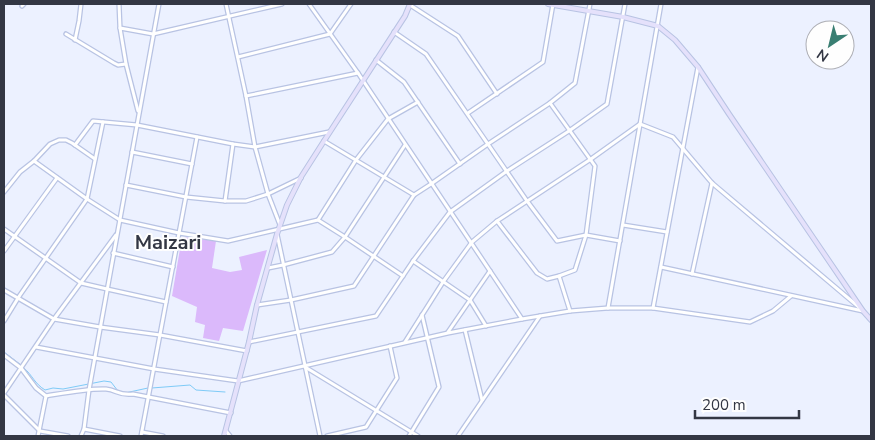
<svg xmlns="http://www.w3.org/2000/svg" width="875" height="440" font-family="'Nunito Sans',sans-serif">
	<rect width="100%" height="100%" fill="#ecf1ff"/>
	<polygon fill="#dbb9fb" points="182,237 216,241 212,268 230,272 242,270 239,257 267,250 243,331 223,328 219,341 203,338 205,325 195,322 197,307 172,296"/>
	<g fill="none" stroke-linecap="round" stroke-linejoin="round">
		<g stroke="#7fcbf7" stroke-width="1">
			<polyline points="4,352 21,365"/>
			<path d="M24,368C33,376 34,383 45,390L53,388L63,389L104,381L111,382L118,391L125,393L148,388"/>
			<polyline points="152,388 190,385 196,390 225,392"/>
		</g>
		<defs>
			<g id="street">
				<polyline points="119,4 120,28 126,64 138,111"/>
				<polyline points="226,4 246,96 255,147 268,194 280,225"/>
				<polyline points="309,4 358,73 522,319"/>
				<polyline points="410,5 458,36 497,94"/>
				<polyline points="22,6 24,4"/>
				<polyline points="120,28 153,34 282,4"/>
				<polyline points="394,32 426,54 527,201 557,241 586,235 620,241"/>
				<polyline points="66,34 114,63 118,65 126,64"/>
				<polyline points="75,40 79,21 81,4"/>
				<polyline points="238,57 330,34 351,4"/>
				<polyline points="376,60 404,82 460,164"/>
				<polyline points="246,96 358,73"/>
				<polyline points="468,113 543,62 553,4"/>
				<polyline points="324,141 414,195"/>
				<polyline points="75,145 93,121 137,125 233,144 255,147 329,132"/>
				<polyline points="132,152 192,164"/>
				<polyline points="34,161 87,199 120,220 179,233 228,241 318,220 356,160 388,119 418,102"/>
				<polyline points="126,185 186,197 225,201 246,201 268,194 301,178"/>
				<polyline points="4,192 20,172 34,161 50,144 59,140 66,140 72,143 95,159"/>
				<polyline points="225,201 233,144"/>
				<polyline points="318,220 345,237 403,276"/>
				<polyline points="497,221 537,273 547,279 559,276 575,270 586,235 595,166 550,103"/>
				<polyline points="623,225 667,232"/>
				<polyline points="4,229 81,283 107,289 166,302"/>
				<polyline points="277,234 320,436"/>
				<polyline points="4,251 57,178"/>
				<polyline points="113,253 173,267"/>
				<polyline points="413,261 470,300 486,326"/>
				<polyline points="661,267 863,311"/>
				<polyline points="268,268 283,265 332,252 345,237 405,145"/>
				<polyline points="692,274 712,183"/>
				<polyline points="559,276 570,311"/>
				<polyline points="4,290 54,319 100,327 160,335 247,351"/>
				<polyline points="257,305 291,300 354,286 414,195 431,184 488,144 550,103 575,83 590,4"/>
				<polyline points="608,308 661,4"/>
				<polyline points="653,308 698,67"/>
				<polyline points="4,321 20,295 87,199 103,122"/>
				<polyline points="465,330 482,400"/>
				<polyline points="448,332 490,271"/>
				<polyline points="249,342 376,316 413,261 450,212 507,171 569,131 607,104 625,4"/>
				<polyline points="405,342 443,282 472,242 497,221 591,159 640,124 673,137 712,183 860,308"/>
				<polyline points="36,347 154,369 238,381 448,333 522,319 570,311 608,308 653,308 750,322 773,311 791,296"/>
				<path d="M4,355L21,368L36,388L46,396C64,393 89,388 106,389C117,390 119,396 133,394L231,413"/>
				<polyline points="305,367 418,436"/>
				<polyline points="4,393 54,319 116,235"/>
				<polyline points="4,395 40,431 68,436"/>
				<polyline points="84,429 120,436"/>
				<polyline points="226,431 230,436"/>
				<polyline points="142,432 163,436"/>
				<polyline points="38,436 46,396"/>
				<polyline points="81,436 84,429 89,390 159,4"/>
				<polyline points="141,436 197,137"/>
				<polyline points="327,436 366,427 397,378 390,346"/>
				<polyline points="409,436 439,387 422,315"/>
				<polyline points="458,436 540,316"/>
			</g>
			<g id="secondary">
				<polyline points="548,4 623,17 658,26 675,40 698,67 729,114 863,311 871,320"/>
				<polyline points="224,436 249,342 257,305 277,234 287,205 301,177 324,141 405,16 410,4"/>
			</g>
		</defs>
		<use href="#street" stroke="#b8c3e3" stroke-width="5.5"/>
		<use href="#secondary" stroke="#b8c3e3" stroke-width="6"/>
		<use href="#street" stroke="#fff" stroke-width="3"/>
		<use href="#secondary" stroke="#e5e1fb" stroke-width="4"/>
	</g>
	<g text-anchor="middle" stroke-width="4" stroke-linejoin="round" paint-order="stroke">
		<g font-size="20" font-weight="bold" fill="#333744" stroke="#fefefe">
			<text x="168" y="249">Maizari</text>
		</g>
	</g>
	<rect width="875" height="440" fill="none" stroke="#333744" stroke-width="10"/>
	<g transform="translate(830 45) rotate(215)"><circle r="24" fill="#fefefe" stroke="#adaeb4"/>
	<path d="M0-4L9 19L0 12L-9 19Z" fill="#397e72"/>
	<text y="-8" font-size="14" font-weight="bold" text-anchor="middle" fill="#333744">N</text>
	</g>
	<path d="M695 410v8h104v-8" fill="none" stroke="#333744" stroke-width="2.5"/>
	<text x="702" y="410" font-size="15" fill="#333744" stroke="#fefefe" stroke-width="4" paint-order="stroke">200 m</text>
</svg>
